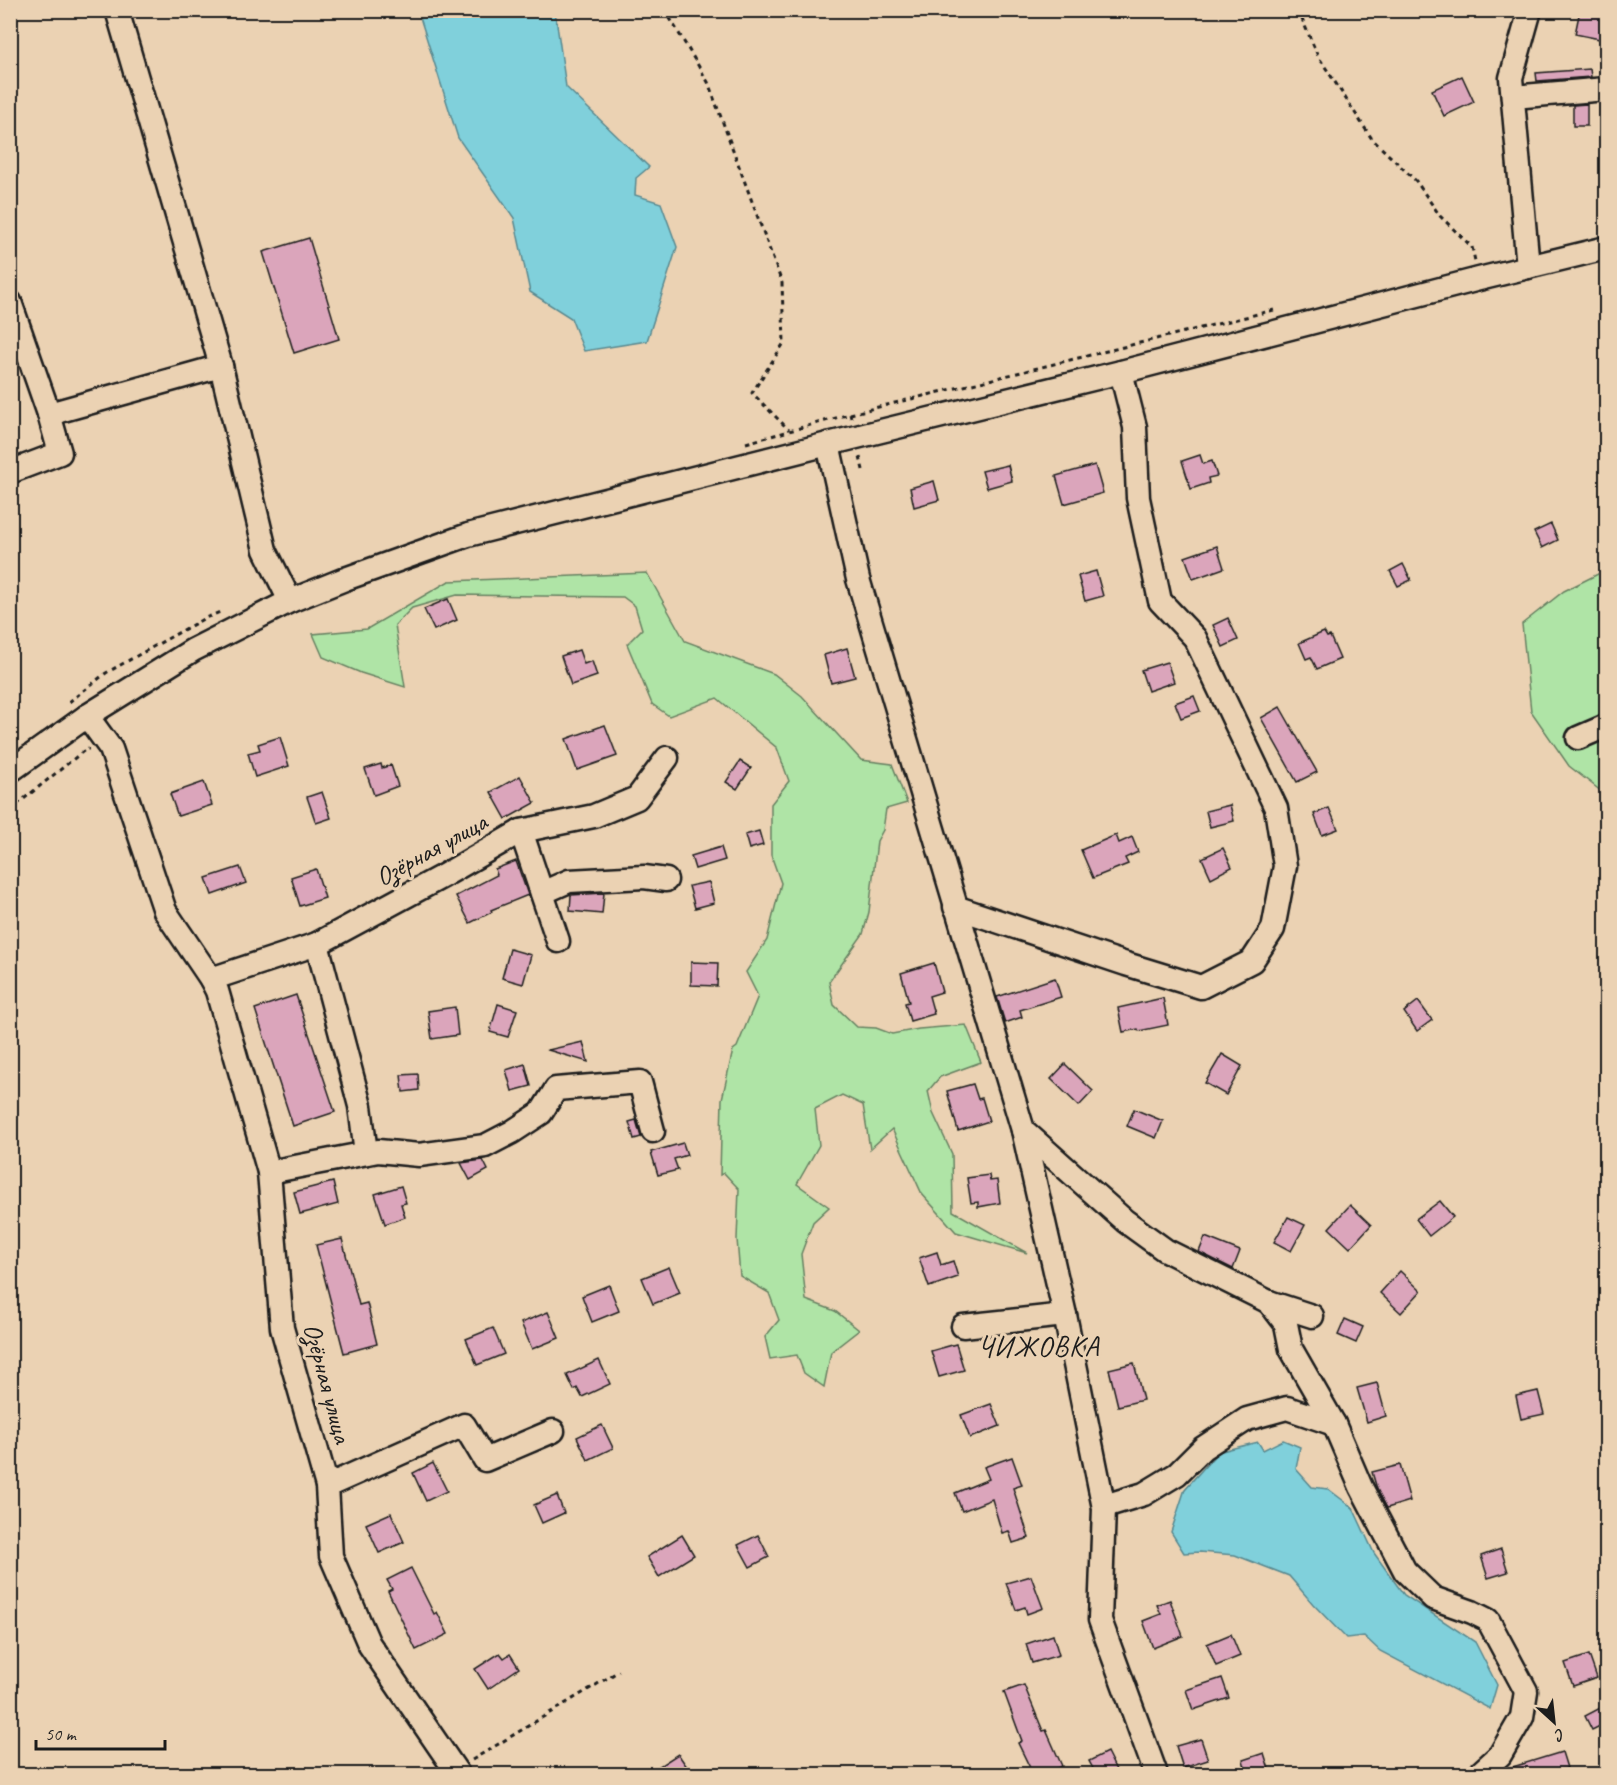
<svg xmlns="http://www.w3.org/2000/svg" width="1617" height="1785" font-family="Caveat,sans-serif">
	<rect width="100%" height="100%" fill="#ebd2b3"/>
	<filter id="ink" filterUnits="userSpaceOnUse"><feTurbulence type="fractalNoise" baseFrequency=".0167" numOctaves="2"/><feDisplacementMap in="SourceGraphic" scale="12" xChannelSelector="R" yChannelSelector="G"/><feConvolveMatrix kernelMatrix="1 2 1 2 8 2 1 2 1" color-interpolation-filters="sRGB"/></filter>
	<g filter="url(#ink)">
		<g fill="#afe4a6" stroke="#668061" stroke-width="1.5">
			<polygon points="1606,570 1606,795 1569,766 1531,711 1522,624 1564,591"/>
			<polygon points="647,573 685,641 774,674 802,696 861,760 892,764 907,803 886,809 883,830 877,841 869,912 863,934 829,982 834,1005 857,1027 876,1028 892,1034 919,1029 966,1025 981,1062 940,1077 928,1091 933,1113 952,1154 953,1211 1027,1253 956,1232 922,1194 892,1129 870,1149 863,1105 842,1095 815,1109 819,1145 797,1184 829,1207 813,1222 801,1254 806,1300 835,1311 859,1330 831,1352 824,1387 804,1373 797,1355 770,1359 765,1337 779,1320 769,1293 740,1276 737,1239 739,1189 724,1173 720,1175 722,1099 733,1050 737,1047 758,996 746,972 767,940 781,883 771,855 771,804 789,781 777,748 717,698 669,716 652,704 627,644 642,629 635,606 623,597 457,595 412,608 395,625 405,687 361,673 323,657 313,634 367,629 449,581"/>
		</g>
		<g fill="#80d0db" stroke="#58888f" stroke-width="1.5">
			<polygon points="418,11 555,11 566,87 649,167 636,178 635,195 661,203 677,247 647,341 584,351 571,318 530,292 514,218 458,138"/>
			<polygon points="1283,1440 1300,1447 1296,1469 1312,1487 1328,1489 1353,1508 1374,1553 1404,1595 1475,1642 1497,1685 1490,1709 1380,1651 1364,1636 1346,1638 1313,1604 1289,1576 1235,1555 1200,1552 1184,1553 1171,1532 1185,1489 1218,1452 1258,1442 1263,1450"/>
		</g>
		<g fill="#dba5bb" stroke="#1c1c1c" stroke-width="1.5">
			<polygon points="1580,10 1606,10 1600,39 1575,34"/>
			<polygon points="1590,69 1591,77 1537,81 1536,73"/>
			<polygon points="1462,76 1474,102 1444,116 1432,90"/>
			<polygon points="1587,104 1587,126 1573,126 1573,105"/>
			<polygon points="309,238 339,339 294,353 263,252"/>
			<polygon points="1200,455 1203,464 1212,461 1217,476 1208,478 1209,483 1191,489 1182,461"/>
			<polygon points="1008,465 1012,481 987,488 982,471"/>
			<polygon points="1095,465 1103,493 1064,504 1056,476"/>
			<polygon points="934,481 939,500 914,507 910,488"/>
			<polygon points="1551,524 1558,540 1542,548 1534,532"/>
			<polygon points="1217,546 1224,568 1193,579 1185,557"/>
			<polygon points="1403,564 1411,580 1398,586 1390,571"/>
			<polygon points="1096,571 1103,596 1085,601 1078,576"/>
			<polygon points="448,599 457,620 434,630 424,609"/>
			<polygon points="1228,618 1238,640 1223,647 1213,625"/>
			<polygon points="1324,632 1327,637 1330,636 1340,659 1317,669 1311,657 1306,659 1299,643"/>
			<polygon points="847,648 855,677 831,683 824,655"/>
			<polygon points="579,650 584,664 592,661 597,676 571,685 561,656"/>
			<polygon points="1167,662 1174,682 1148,691 1141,670"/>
			<polygon points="1194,696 1200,711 1181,718 1175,703"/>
			<polygon points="1280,707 1317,772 1297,782 1261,718"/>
			<polygon points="605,725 617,756 577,770 566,739"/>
			<polygon points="280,737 289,766 255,777 248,753 260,750 258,744"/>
			<polygon points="740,761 751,768 737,789 726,782"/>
			<polygon points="381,764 382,768 391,765 398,786 374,795 365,769"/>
			<polygon points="520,776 535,803 506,819 491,792"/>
			<polygon points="204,782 212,805 178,816 170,794"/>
			<polygon points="322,792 331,818 316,823 307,797"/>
			<polygon points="1230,805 1234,821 1210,827 1206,811"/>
			<polygon points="1329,808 1338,829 1322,835 1314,814"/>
			<polygon points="759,831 763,845 749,849 745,835"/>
			<polygon points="1116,835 1119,843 1132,837 1138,852 1125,858 1128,864 1093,878 1081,850"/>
			<polygon points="721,847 725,860 695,869 691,856"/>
			<polygon points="1223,848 1232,867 1211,878 1202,858"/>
			<polygon points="516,861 528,895 491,910 492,912 470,923 456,896 497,875 495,869"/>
			<polygon points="240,867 246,883 212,895 206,878"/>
			<polygon points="316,869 325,898 300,906 291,877"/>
			<polygon points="709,882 714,903 695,908 689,886"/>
			<polygon points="604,893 602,914 570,911 571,895"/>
			<polygon points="510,949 531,955 523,984 502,978"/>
			<polygon points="691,962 718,963 717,986 691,985"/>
			<polygon points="934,963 942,992 929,996 934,1014 910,1021 905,1003 909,1002 901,973"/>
			<polygon points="1055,978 1061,997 1020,1010 1022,1017 1005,1023 997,997"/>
			<polygon points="296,995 335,1112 293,1126 255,1009"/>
			<polygon points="1163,998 1168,1025 1139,1031 1138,1029 1123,1032 1118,1008"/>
			<polygon points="1418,1001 1432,1020 1417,1031 1404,1012"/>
			<polygon points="498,1004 517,1010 508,1037 490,1032"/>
			<polygon points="455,1007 458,1035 432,1039 428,1011"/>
			<polygon points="583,1042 588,1062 548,1050"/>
			<polygon points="1222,1054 1242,1066 1226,1095 1205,1083"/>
			<polygon points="525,1064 531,1086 512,1091 506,1070"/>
			<polygon points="1065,1064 1093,1091 1079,1106 1051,1079"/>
			<polygon points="418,1074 419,1090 403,1092 401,1075"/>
			<polygon points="973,1084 978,1099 982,1098 989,1121 958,1131 947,1091"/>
			<polygon points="1134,1109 1163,1121 1156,1138 1127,1126"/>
			<polygon points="636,1120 641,1137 634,1139 629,1122"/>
			<polygon points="683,1143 687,1155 674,1159 678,1170 658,1175 651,1152"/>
			<polygon points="483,1160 488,1170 470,1180 461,1163"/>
			<polygon points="989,1175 990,1181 997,1180 1000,1203 978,1207 978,1202 971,1203 967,1178"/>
			<polygon points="333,1182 338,1204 300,1214 294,1192"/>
			<polygon points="401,1186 406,1203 401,1204 405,1217 385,1224 375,1194"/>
			<polygon points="1440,1201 1453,1217 1429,1236 1416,1219"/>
			<polygon points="1350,1205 1371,1225 1350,1248 1329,1228"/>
			<polygon points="1288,1217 1305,1225 1291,1251 1274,1242"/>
			<polygon points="1205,1237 1240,1251 1233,1269 1199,1252"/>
			<polygon points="342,1239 359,1305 367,1303 377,1344 344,1353 316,1245"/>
			<polygon points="937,1252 941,1265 953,1261 958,1277 929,1287 919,1258"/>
			<polygon points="669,1267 680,1293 653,1304 642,1278"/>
			<polygon points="1400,1271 1421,1291 1401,1313 1380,1293"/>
			<polygon points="609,1285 619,1311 592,1322 582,1296"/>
			<polygon points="548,1312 559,1338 532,1349 521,1323"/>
			<polygon points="1345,1319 1363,1327 1356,1343 1338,1335"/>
			<polygon points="493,1328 504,1354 477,1365 466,1339"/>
			<polygon points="956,1344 964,1370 939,1377 931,1351"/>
			<polygon points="599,1360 610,1384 582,1397 577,1388 574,1390 567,1375"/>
			<polygon points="1134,1363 1143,1400 1118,1406 1109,1369"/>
			<polygon points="1377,1383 1386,1416 1367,1422 1357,1388"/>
			<polygon points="1538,1391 1544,1414 1521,1419 1516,1396"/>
			<polygon points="991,1404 1000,1426 970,1438 961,1415"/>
			<polygon points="602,1425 613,1448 588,1460 577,1437"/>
			<polygon points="1012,1457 1022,1485 1013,1488 1029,1538 1013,1543 1009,1531 1002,1533 992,1499 962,1511 955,1493 989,1479 984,1467"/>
			<polygon points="433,1463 447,1491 426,1501 413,1473"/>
			<polygon points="1400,1465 1410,1501 1387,1508 1377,1489 1372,1472"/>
			<polygon points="557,1495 564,1513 542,1523 534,1505"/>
			<polygon points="391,1513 404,1542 379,1553 366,1524"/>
			<polygon points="682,1535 694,1555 659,1577 647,1557"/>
			<polygon points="758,1535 769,1557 750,1567 738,1545"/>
			<polygon points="1501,1549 1508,1572 1488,1578 1481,1556"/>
			<polygon points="411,1568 434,1614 437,1612 448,1634 416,1650 388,1591 392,1589 387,1580"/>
			<polygon points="1031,1576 1043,1608 1027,1614 1025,1607 1016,1610 1006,1583"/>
			<polygon points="1170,1600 1183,1636 1153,1648 1143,1621 1161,1614 1157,1605"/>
			<polygon points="1231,1634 1240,1656 1216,1666 1207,1644"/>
			<polygon points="1053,1635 1059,1655 1032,1663 1026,1644"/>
			<polygon points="500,1653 504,1658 510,1654 519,1668 488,1689 475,1669"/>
			<polygon points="1589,1655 1597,1678 1573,1686 1565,1663"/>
			<polygon points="1222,1678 1229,1698 1193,1710 1186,1690"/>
			<polygon points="1024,1685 1043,1731 1046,1730 1062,1766 1044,1774 1033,1774 1018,1743 1022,1741 1004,1692"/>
			<polygon points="1606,1705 1606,1723 1592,1730 1585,1716"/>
			<polygon points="1201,1739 1208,1760 1183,1768 1176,1746"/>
			<polygon points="1107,1752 1118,1774 1096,1774 1089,1761"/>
			<polygon points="1562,1752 1567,1768 1545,1774 1500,1774 1503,1770"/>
			<polygon points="1264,1753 1269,1769 1247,1774 1243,1760"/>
			<polygon points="678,1754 692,1774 647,1774"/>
		</g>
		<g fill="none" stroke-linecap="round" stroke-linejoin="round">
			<defs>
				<g id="minor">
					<polyline points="117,10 221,366 265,550 290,601"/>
					<polyline points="1513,97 1606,89"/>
					<polyline points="1528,267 1511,78 1530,10"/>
					<polyline points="10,302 49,414 221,366"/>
					<polyline points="828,444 858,579 1023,1130 1065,1315 1104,1508 1100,1620 1156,1774"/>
					<polyline points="10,472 60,453 49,414"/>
					<polyline points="87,716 111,749 165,911 211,979 217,991 269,1172 282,1328 327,1486 331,1556 369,1644 458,1774"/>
					<polyline points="1578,738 1606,726"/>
					<polyline points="10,771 87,716 193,650 290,601 345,579 468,535 828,444 1121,372 1479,279 1606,248"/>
					<polyline points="521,831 558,941"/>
					<polyline points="542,893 569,881 644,877 666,880"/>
					<polyline points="955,907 1126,964 1201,987 1252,961 1273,929 1285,866 1276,808 1195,638 1160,601 1138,498 1135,427 1121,372"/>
					<polyline points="317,944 360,1106 366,1153"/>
					<polyline points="211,979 317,944 443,876 521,831 594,816 637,798 667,758"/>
					<polyline points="1023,1130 1125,1221 1165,1250 1269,1302 1312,1316"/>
					<polyline points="269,1172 378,1151 419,1155 485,1146 512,1132 541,1113 556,1089 640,1082 653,1131"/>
					<polyline points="1269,1302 1286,1324 1291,1349 1334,1424 1361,1487 1405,1571 1433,1598 1472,1612 1488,1620 1526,1691 1522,1717 1500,1755 1479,1774"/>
					<polyline points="963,1326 1065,1315"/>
					<polyline points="327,1486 464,1425 485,1460 553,1431"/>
					<polyline points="1104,1508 1111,1504 1144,1494 1177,1474 1203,1448 1247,1419 1287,1408 1334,1424"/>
				</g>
			</defs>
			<use href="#minor" stroke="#1c1c1c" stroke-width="27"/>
			<g stroke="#1c1c1c" stroke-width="3" stroke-dasharray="4.5 4.5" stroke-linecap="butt">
				<polyline points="665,10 708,82 782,283 784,343 752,393 789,430"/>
				<polyline points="1298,10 1318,56 1372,139 1416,181 1440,216 1472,247 1475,261"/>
				<polyline points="850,414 1274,310"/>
				<polyline points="746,443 850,414 851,418"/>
				<polyline points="860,457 863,470"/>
				<polyline points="69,702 106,673 203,619 220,612"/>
				<polyline points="10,810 86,749 89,749"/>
				<polyline points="472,1760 619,1671"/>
			</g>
			<use href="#minor" stroke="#ebd2b3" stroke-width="22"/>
		</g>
	</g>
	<g text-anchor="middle" stroke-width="6" stroke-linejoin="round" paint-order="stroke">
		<g font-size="26" fill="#1c1c1c" stroke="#ebd2b3">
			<text transform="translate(431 849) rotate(-29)" y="9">Озёрная улица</text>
			<text transform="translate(328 1383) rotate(75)" y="9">Озёрная улица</text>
		</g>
		<g font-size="28" letter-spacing="1.5" fill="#1c1c1c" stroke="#ebd2b3">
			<text x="1039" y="1356">ЧИЖОВКА</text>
		</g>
	</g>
	<rect width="1617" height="1785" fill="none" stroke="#ebd2b3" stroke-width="36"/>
	<rect x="18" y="18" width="1581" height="1749" fill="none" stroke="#1c1c1c" stroke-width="2" filter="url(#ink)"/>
	<g transform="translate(1554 1722) rotate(153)" stroke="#ebd2b3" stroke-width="4.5" paint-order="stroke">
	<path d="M0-4.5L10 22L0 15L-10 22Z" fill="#1c1c1c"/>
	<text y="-9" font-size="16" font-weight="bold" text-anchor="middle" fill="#1c1c1c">С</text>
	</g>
	<path d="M36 1740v9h129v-9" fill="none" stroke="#1c1c1c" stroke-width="3"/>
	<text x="45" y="1740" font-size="18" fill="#1c1c1c" stroke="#ebd2b3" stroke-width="4.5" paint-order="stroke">50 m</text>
</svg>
